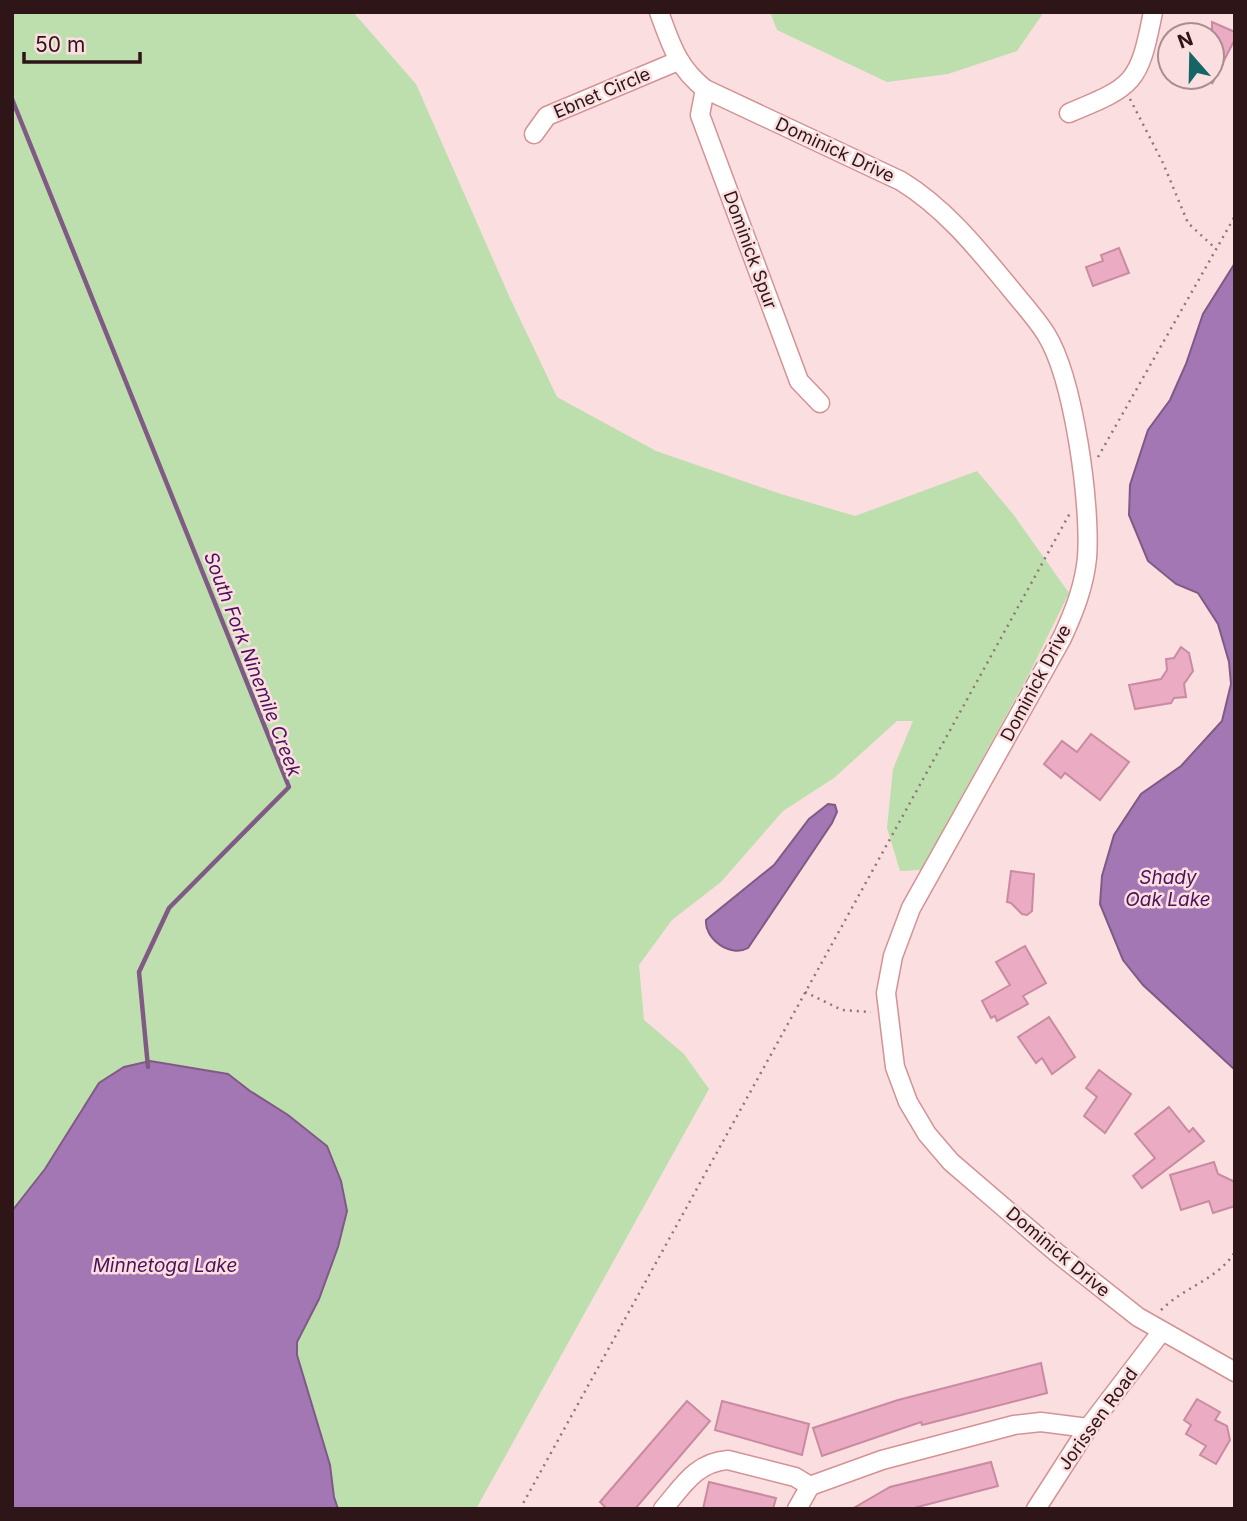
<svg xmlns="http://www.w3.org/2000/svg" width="1247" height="1521" font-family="Inter,sans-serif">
	<rect width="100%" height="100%" fill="#fbdedf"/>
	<g fill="#bddfae">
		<polygon points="12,12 353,12 416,84 510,298 557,397 656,451 781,494 855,516 977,471 1013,514 1069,593 1029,674 921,870 900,871 887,828 893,769 913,721 897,721 834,778 783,811 721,882 672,920 639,965 644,1020 684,1054 709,1089 476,1509 338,1509 334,1497 330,1465 297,1355 297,1342 319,1299 338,1247 341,1181 326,1146 288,1115 250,1091 228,1074 150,1061 81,1109 66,1138 45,1169 12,1211"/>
		<polygon points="770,12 1044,12 1017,51 948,74 887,82 777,30"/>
	</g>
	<g fill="#a377b4" stroke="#805a85" stroke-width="2">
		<polygon points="1235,263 1235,1070 1143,985 1123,960 1100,904 1102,876 1114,835 1141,794 1181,766 1222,721 1231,684 1229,662 1218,624 1198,593 1176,584 1148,561 1129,515 1130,485 1148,430 1170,400 1186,364 1203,314"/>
		<path d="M828,804L835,805L837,812L832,823L748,948C731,958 704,939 706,920L774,865L809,819Z"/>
		<polygon points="150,1061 228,1074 250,1091 288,1115 327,1146 341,1181 347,1211 338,1247 319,1299 297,1342 297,1355 330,1465 334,1497 338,1509 12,1509 12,1211 45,1169 99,1083 124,1067"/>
	</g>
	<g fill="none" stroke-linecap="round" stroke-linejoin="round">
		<polyline stroke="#805a85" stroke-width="4.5" points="12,99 289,787 169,908 139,972 148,1067"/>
	</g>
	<g fill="#ebabc2" stroke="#c98ba1" stroke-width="2">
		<polygon points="1212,22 1235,32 1235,39 1212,84"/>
		<polygon points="1119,248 1129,273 1093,286 1086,267 1103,261 1101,255"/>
		<polygon points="1181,647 1189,653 1193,671 1184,684 1186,697 1174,698 1171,703 1135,709 1129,685 1161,679 1167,670 1166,659 1174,658"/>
		<polygon points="1091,734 1129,762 1100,800 1065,773 1061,778 1044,764 1062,741 1077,752"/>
		<polygon points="1011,871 1034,874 1032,911 1027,915 1022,914 1011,903 1007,902"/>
		<polygon points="1025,946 1046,983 1023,996 1028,1004 997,1021 995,1016 991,1018 982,1001 1010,985 996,962"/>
		<polygon points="1049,1017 1075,1057 1052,1074 1042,1058 1036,1063 1018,1037"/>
		<polygon points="1099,1070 1131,1094 1105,1133 1084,1116 1097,1097 1086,1088"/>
		<polygon points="1169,1107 1189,1132 1193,1128 1204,1141 1142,1188 1133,1176 1155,1158 1135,1134"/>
		<polygon points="1214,1162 1218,1174 1235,1182 1235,1206 1213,1213 1209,1201 1181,1210 1170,1175"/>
		<polygon points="1041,1363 1047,1393 922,1425 921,1422 822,1456 813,1428 898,1400"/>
		<polygon points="1197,1399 1220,1412 1215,1420 1227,1426 1230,1440 1216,1464 1200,1455 1206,1446 1186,1434 1191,1425 1184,1420"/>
		<polygon points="687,1401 710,1421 635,1509 607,1509 600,1502"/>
		<polygon points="722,1401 809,1424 802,1455 715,1430"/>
		<polygon points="991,1462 998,1486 910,1509 852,1509 890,1487"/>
		<polygon points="709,1482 776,1498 773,1509 703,1509"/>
	</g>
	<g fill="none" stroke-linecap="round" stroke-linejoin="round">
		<defs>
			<g id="minor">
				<path d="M659,12C671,44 677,67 705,89L901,181C945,208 977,248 1010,288C1022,303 1036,318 1046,334C1074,379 1091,505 1087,558C1084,587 1074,612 1062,638L911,908L893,956L886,993L895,1067L908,1102L927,1134L951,1162L1057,1253L1138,1317L1235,1372"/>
				<polyline points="705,89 700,115 799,381 820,403"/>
				<path d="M1069,113C1135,86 1139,83 1153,12"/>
				<polyline points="534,134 547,116 678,61"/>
				<polyline points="810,1486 882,1460 1014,1425 1041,1422 1088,1428"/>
				<path d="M663,1509C682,1487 696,1462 728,1460L795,1477L810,1486"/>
				<polyline points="797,1509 810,1486"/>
				<polyline points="1036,1509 1088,1428 1162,1331"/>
			</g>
		</defs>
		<use href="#minor" stroke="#d49295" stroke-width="21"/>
		<g stroke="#907576" stroke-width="2.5" stroke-dasharray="2 5" stroke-linecap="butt">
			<polyline points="1130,99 1163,163 1188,223 1216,249"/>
			<polyline points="1098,457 1235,216"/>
			<polyline points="805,992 842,1010 871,1012"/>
			<path d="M1161,1310C1184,1287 1217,1280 1235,1252"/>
			<polyline points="520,1509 1070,513"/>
		</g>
		<use href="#minor" stroke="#fff" stroke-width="18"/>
	</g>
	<g text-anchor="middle" stroke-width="5" stroke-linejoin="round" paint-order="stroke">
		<g font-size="18" fill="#2e1517" stroke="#fbdedf">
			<text transform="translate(602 93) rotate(-23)" y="6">Ebnet Circle</text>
			<text transform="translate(835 150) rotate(25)" y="6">Dominick Drive</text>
			<text transform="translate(750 250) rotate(70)" y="6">Dominick Spur</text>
			<text transform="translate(1036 683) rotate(-62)" y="6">Dominick Drive</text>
			<text transform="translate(1058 1252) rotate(40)" y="6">Dominick Drive</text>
			<text transform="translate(1098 1419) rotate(-54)" y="6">Jorissen Road</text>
		</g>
		<g font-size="19" font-style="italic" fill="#4b115d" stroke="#fbdedf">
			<text transform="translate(253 664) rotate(69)" y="7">South Fork Ninemile Creek</text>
			<text x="1168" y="884">Shady<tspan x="1168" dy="22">Oak Lake</tspan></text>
			<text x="165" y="1272">Minnetoga Lake</text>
		</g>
	</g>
	<rect width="1247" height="1521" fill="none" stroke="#2e1517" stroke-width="28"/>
	<g transform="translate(1191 56) rotate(340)"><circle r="33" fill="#fbdedf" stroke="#a98e8f" stroke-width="2"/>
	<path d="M0-5L12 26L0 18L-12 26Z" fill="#166566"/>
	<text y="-10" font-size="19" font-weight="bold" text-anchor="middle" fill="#2e1517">N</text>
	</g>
	<path d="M24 52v10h116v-10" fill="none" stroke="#2e1517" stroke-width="3.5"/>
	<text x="35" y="52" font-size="21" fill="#2e1517" stroke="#fbdedf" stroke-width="5" paint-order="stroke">50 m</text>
</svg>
